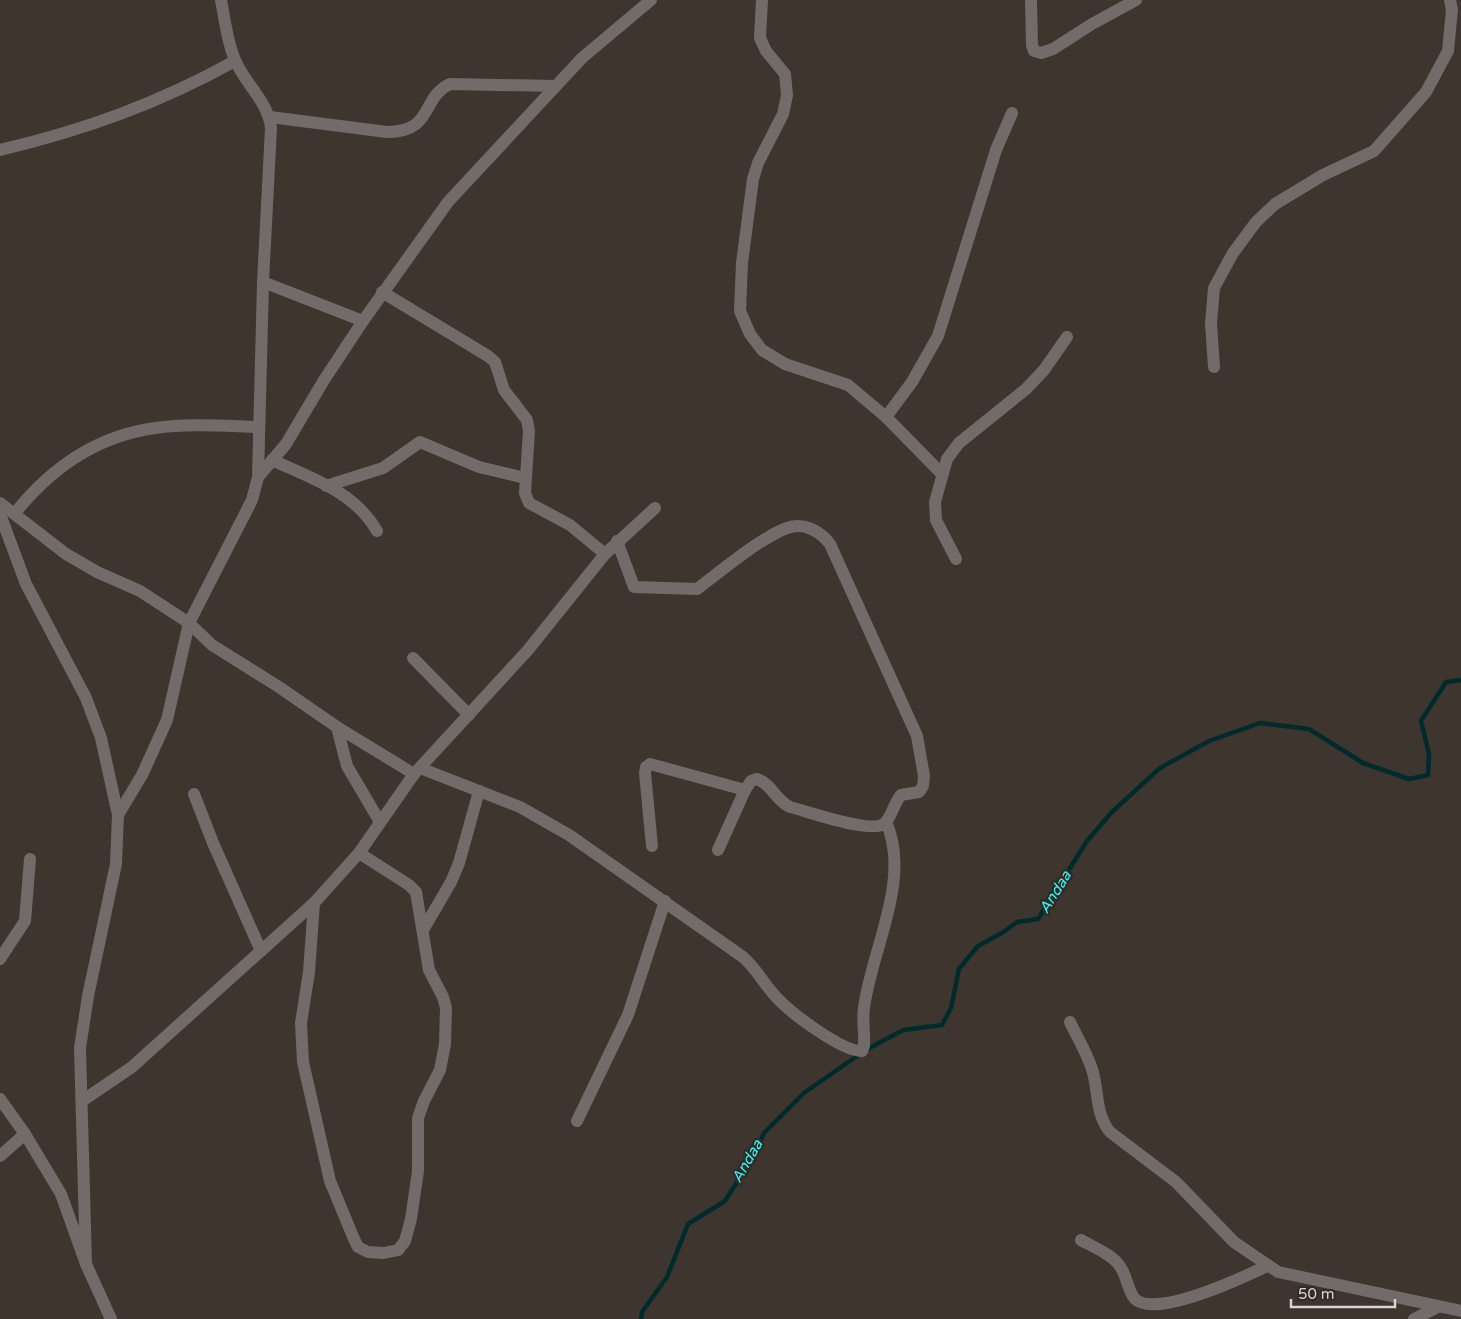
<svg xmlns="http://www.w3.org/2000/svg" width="1461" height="1319" font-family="'Varela Round',sans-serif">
	<rect width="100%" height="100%" fill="#3d352e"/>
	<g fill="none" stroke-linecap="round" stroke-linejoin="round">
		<g stroke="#002b2c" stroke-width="4.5">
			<polyline points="866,1050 903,1030 942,1025 951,1008 959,969 978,946 1002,933 1017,922 1038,919 1087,841 1112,812 1160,768 1209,741 1260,723 1309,729 1363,763 1409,779 1428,775 1429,754 1421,721 1446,682 1461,680"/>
			<polyline points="641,1319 642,1312 667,1277 688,1224 725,1201 751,1160 764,1133 804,1093 860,1054"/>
		</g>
		<g stroke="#716c69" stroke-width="12">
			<polyline points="762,0 760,38 766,51 785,74 787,95 783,114 758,163 753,179 742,263 740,311 750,334 762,350 785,364 848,385 886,417 912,382 938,336 996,150 1012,113"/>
			<polyline points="1031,0 1032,45 1034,51 1041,53 1053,49 1092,24 1136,0"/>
			<path d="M270,117L387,132C434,132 421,97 450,84L556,86"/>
			<path d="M0,150C85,130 159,103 235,61"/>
			<polyline points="263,282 363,321"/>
			<polyline points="382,292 488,356 495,362 504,390 527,420 529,431 525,493 529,503 570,525 605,554"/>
			<polyline points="1214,367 1211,323 1214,288 1233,253 1256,222 1275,204 1323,175 1374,151 1426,92 1448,51 1452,10 1450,0"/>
			<polyline points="886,417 941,473"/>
			<path d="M272,460C311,478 355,492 377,531"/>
			<polyline points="258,477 286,444 324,380 363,321 448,202 582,58 651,0"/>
			<polyline points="326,486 383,468 420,442 479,467 525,478"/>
			<polyline points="0,503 66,554 97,572 140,591 189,623 212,645 279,687 337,727 414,774"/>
			<path d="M15,513C51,468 97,436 155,428C189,423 225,426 258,427"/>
			<polyline points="0,514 26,584 86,698 101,738 118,815 116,864 88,996 80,1048 86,1264"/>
			<path d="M617,541L634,587L697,589C721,571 760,538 787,528C804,522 820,531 830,544L917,736L924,776L923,786L919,792L901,795C894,803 892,816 885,823C873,835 807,811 790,807C775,800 772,784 757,779L751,781L745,790L718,850"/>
			<polyline points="956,559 936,520 935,502 947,459 959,443 1026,389 1044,370 1067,337"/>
			<polyline points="413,658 469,715"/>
			<polyline points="337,727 347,766 380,822"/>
			<path d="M420,768L520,807L569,835L743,957C758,970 766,988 780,1001C794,1015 843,1052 862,1051L864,1046C865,1034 862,1021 864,1008C871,951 912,879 886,822"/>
			<polyline points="194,794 213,843 261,951"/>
			<path d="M118,815L142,775L167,720L189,623L252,500L258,477L263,282L271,128C268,101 245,84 235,60C227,42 225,20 221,0"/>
			<polyline points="652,846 645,773 646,767 650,764 745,790"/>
			<polyline points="314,903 309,972 301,1023 303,1062 330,1181 354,1239 358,1247 368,1252 384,1253 398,1250 405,1241 411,1219 418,1171 418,1118 424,1101 440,1070 445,1044 446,1008 443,997 429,970 416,892 409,885 359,853"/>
			<polyline points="423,930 451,882 459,863 479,791"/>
			<polyline points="0,959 25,921 30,859"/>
			<path d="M1070,1022C1077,1037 1087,1053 1092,1069C1099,1091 1095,1114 1110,1132L1176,1182L1234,1242L1278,1272L1461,1311"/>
			<polyline points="0,1099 25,1134 61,1194 86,1264 111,1319"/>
			<polyline points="82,1101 132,1067 314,903 359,853 414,774 528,650 605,554 655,508"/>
			<polyline points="577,1121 628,1015 665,901"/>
			<polyline points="0,1156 25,1134"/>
			<path d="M1081,1240C1093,1247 1114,1255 1121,1268C1127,1277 1128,1291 1135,1299C1155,1319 1244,1277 1267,1266"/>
			<polyline points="1414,1319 1438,1307"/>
		</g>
	</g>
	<g text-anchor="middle" stroke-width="5" stroke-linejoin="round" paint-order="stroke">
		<g font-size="15" font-style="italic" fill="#30f7fe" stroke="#322b24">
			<text transform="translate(1055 892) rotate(-58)" y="5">Andaa</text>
			<text transform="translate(747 1161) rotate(-60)" y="5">Andaa</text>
		</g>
	</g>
	<path d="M1291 1299v8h104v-8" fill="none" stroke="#d9d4d0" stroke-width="2.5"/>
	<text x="1298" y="1299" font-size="15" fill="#d9d4d0" stroke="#322b24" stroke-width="4" paint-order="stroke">50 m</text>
</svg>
